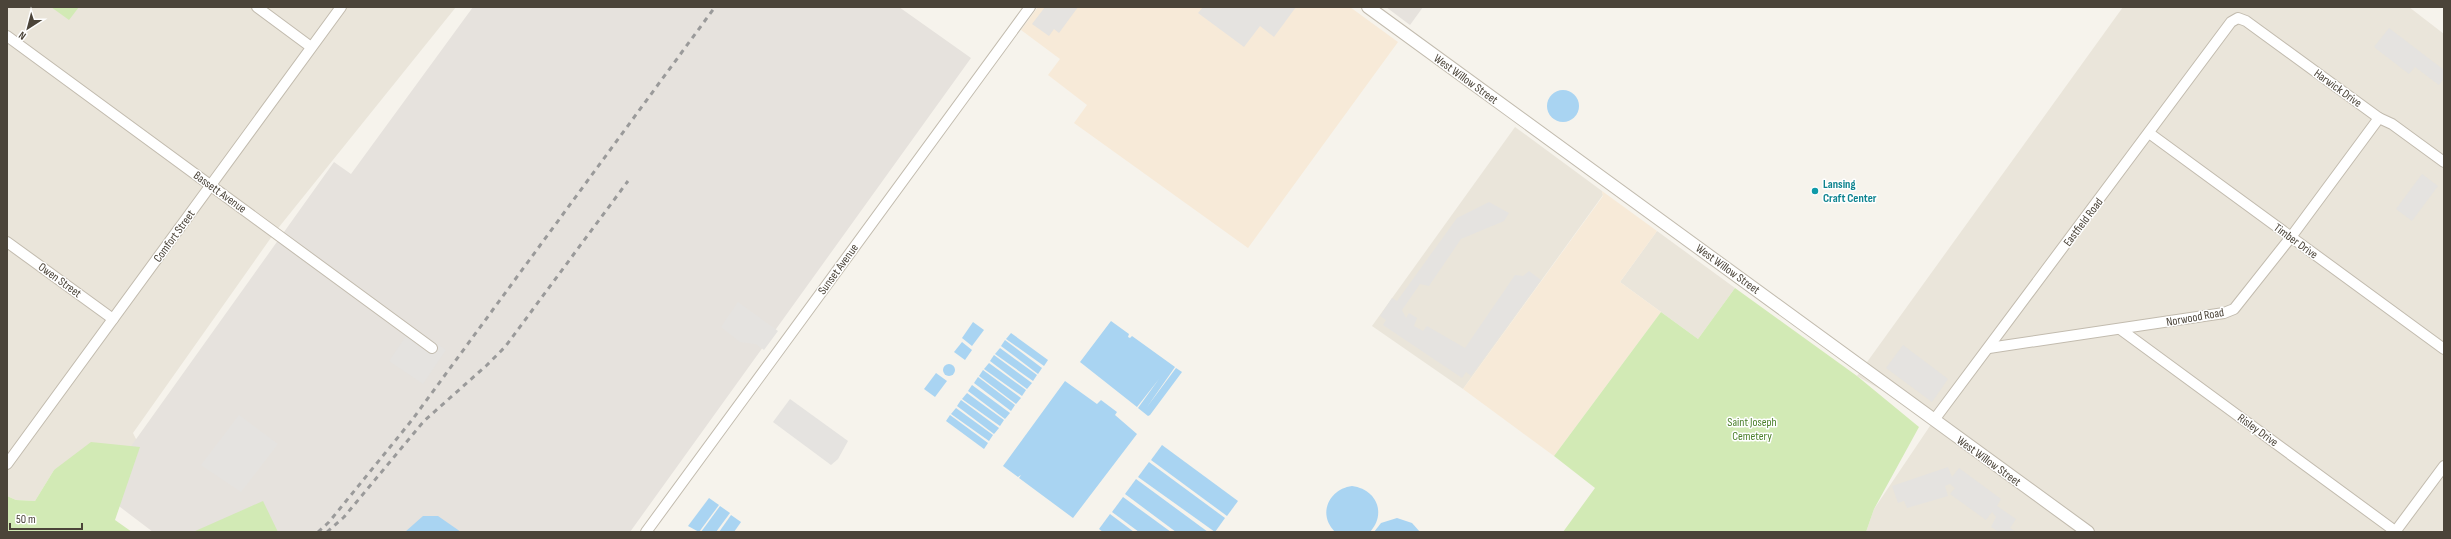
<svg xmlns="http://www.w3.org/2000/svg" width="2451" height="539" font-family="'Sofia Sans Condensed',sans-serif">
	<rect width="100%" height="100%" fill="#f6f3ec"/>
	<g fill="#eae5da">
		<polygon points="7,7 456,7 275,232 133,433 140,447 54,470 35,501 16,500 7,496 7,464 14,456 7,451"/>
		<polygon points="2123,7 2409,7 2444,34 2444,532 1866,532 1874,509 1934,420 1857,376"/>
		<polygon points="1515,127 1602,191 1603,195 1463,389 1372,326"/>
		<polygon points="1657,231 1735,288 1698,339 1620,282"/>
	</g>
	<g fill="#f7ead8">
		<polygon points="1038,7 1350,7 1398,42 1248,248 1074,123 1087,105 1048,75 1060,59 1021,30"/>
		<polygon points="1602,191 1657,231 1620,282 1661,312 1554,456 1463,389 1603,196"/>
	</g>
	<g fill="#e6e2dd">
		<polygon points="473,7 899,7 971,58 630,532 153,532 99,491 334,162 351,174"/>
		<polygon points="1386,7 1423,7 1410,25"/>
	</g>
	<g fill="#d2eab5">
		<polygon points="51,7 79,7 69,20"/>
		<polygon points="1735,288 1857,376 1919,427 1874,509 1866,532 1563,532 1595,488 1554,456 1661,312 1698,339"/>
		<polygon points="91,442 140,447 115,520 132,532 7,532 7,496 16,500 35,501 54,470"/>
		<polygon points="263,501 278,532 193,532"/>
	</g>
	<g fill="#e5e3e0">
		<polygon points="1045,7 1078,7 1059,33 1054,29 1049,36 1032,24"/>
		<polygon points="1203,7 1296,7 1274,37 1260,26 1244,47 1198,13"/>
		<polygon points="2389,28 2444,70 2444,78 2439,85 2415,67 2409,74 2374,47"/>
		<polygon points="2422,174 2438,186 2412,221 2396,209"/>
		<polygon points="1489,202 1509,213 1504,221 1461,239 1429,286 1420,284 1402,310 1406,318 1409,313 1417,318 1414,326 1423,331 1427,326 1465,348 1515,275 1523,276 1529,271 1541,280 1471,376 1466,372 1462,378 1383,325 1386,320 1380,316 1392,298 1397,301 1457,218"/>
		<polygon points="738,302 778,331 764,350 756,344 740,342 721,327"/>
		<polygon points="412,327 446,350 423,384 389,361"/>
		<polygon points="1903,345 1948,379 1932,402 1886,368"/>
		<polygon points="790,399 848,441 838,459 831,465 773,422"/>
		<polygon points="239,415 278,444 241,492 201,465"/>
		<polygon points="1948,467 1952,477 1959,468 2001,499 1997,506 2016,519 2010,528 2016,532 1999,532 1991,527 1996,517 1992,512 1986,520 1950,494 1955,488 1950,484 1945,486 1948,496 1907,508 1904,501 1898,503 1892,486"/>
	</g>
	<g fill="#a9d4f2">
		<circle cx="1563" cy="106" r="16"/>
		<polygon points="1111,321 1129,334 1128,337 1130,338 1132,336 1175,367 1147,407 1176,368 1182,372 1150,415 1148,416 1138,408 1159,379 1137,407 1080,362"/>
		<polygon points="973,322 984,330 972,346 962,338"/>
		<polygon points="1011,333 1048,360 1044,366 1006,339"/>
		<polygon points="1005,340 1042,368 1038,374 1001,346"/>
		<polygon points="962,342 972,350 965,360 954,352"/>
		<polygon points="1000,348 1037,375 1033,381 995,354"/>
		<polygon points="994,355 1032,383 1027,389 990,361"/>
		<polygon points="989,363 1026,390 1022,396 984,369"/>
		<circle cx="949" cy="370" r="6"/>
		<polygon points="983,370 1021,398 1016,404 979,376"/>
		<polygon points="936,373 947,381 935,397 924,389"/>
		<polygon points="978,377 1015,405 1011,411 974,383"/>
		<polygon points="1065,381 1097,404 1101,400 1117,412 1115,415 1137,434 1073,518 1019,478 1021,475 1018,477 1003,466"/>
		<polygon points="972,385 1010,413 1005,419 968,391"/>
		<polygon points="967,393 1004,420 1000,426 962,399"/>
		<polygon points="961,400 999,428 994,434 957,406"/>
		<polygon points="956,408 993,435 989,441 951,414"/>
		<polygon points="950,415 988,443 984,449 946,421"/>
		<polygon points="1162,445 1238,501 1227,516 1151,460"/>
		<polygon points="1149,462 1225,518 1215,532 1138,477"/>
		<polygon points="1136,479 1208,532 1176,532 1125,494"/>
		<path d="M1352,486C1376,489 1387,513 1370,532H1335C1317,514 1329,489 1352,486Z"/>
		<polygon points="1123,497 1171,532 1139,532 1112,512"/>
		<polygon points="709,498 719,505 699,532 688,526"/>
		<polygon points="720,506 730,513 716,532 701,532"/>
		<polygon points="1110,514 1134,532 1103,532 1099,529"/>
		<polygon points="731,515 741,522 734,532 719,532"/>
		<polygon points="423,516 438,516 461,532 405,532"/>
		<polygon points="1397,518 1412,523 1420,532 1374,532 1381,523"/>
	</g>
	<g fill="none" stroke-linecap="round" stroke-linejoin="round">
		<defs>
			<g id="minor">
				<polyline points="257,7 311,47"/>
				<polyline points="7,36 432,348"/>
				<polyline points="2149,133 2444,349"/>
				<polyline points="7,242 113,319"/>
				<polyline points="2120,329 2395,531"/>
				<polyline points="1989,348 2224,313 2234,309 2291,237 2379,118"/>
				<polyline points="1934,420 2231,22 2238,18 2246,21 2379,118 2392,124 2444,162"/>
				<polyline points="7,464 341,7"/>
				<polyline points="646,532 1030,7"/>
				<polyline points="2395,532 2444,466"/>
			</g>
			<polyline id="tertiary" points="1368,7 2088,532"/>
		</defs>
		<use href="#minor" stroke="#c2bbae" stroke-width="12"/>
		<use href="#tertiary" stroke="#c2bbae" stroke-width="14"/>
		<use href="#minor" stroke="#fff" stroke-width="10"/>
		<use href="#tertiary" stroke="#fff" stroke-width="12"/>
		<g stroke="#9a9a9a" stroke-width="3" stroke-dasharray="5 5" stroke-linecap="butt">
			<polyline points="318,532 329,522 412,420 715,7"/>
			<polyline points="327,532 344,517 424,421 487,365 505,347 628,181"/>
		</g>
	</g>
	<circle fill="#0f9aa8" stroke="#fff" stroke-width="1.5" cx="1815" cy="191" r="4"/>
	<g text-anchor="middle" stroke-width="3" stroke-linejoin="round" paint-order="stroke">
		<g font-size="12" fill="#4b4439" stroke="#fff">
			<text transform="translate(1466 79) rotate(36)" y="4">West Willow Street</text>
			<text transform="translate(2338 88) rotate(36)" y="4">Harwick Drive</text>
			<text transform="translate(220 192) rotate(36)" y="4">Bassett Avenue</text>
			<text transform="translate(2083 222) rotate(-53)" y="4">Eastfield Road</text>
			<text transform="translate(174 236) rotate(-54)" y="4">Comfort Street</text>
			<text transform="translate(2296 241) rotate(36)" y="4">Timber Drive</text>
			<text transform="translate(838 269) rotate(-54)" y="4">Sunset Avenue</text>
			<text transform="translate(1728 269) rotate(36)" y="4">West Willow Street</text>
			<text transform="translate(60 280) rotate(36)" y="4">Owen Street</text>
			<text transform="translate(2195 317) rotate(-10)" y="4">Norwood Road</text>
			<text transform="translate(2258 430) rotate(36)" y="4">Risley Drive</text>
			<text transform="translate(1989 461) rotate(36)" y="4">West Willow Street</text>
		</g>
		<g font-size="12" font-weight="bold" fill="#0d838f" stroke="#fff" text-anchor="start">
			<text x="1823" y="188">Lansing<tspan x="1823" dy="14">Craft Center</tspan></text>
		</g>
		<g font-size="12" fill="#4a7f2a" stroke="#fff">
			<text x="1752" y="426">Saint Joseph<tspan x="1752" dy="14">Cemetery</tspan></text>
		</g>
	</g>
	<rect width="2451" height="539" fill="none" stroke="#4b4439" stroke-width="16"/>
	<g transform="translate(28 28) rotate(216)" stroke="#ffffff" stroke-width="3" paint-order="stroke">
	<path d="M0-3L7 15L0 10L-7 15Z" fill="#4b4439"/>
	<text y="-6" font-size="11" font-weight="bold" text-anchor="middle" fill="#4b4439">N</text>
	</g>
	<path d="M10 523v6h72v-6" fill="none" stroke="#4b4439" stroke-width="2"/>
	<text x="16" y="523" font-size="12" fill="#4b4439" stroke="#ffffff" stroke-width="3" paint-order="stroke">50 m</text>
</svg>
